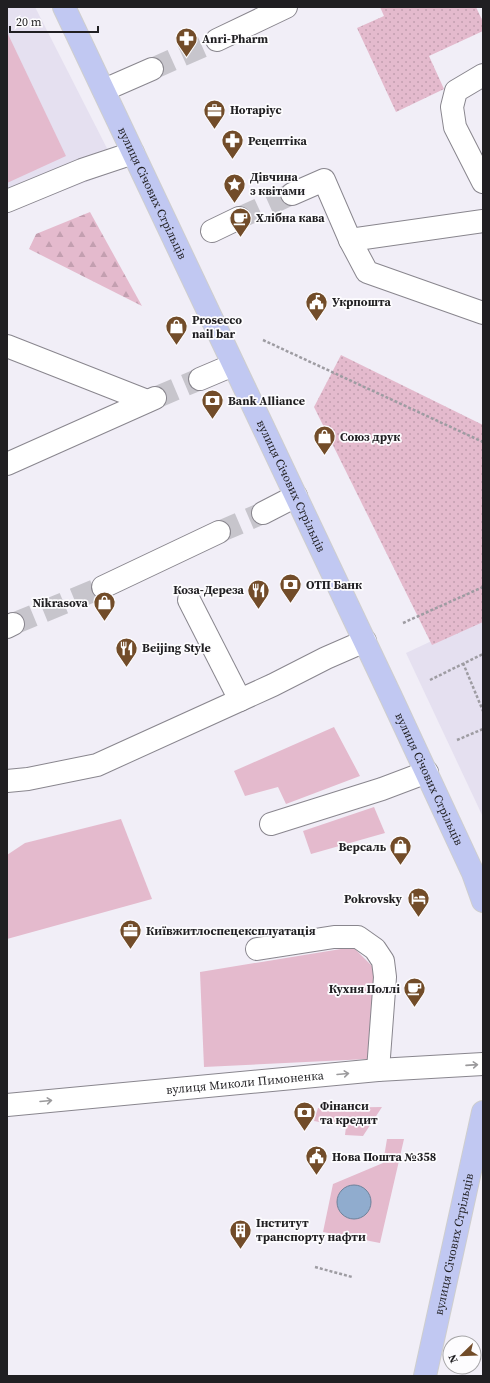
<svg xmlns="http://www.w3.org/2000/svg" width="490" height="1383" font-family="'Source Serif 4',serif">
	<defs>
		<pattern id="forest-firs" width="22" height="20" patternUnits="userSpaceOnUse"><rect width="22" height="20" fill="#e4bacd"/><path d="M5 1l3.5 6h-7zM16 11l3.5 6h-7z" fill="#c39fb0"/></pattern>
		<pattern id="park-dots" width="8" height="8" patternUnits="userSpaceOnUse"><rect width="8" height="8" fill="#e4bacd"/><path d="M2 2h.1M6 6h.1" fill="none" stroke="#c39fb0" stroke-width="1.8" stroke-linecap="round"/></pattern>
	</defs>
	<rect width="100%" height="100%" fill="#f1eef7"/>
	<g fill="#e5e0f0">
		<polygon points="7,7 35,7 118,170 7,212"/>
		<polygon points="483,617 483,817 406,653"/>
	</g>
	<g fill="#e4bacd">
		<polygon points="7,32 66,156 7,183"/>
		<polygon points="334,727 360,776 286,804 278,787 245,796 234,771"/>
		<polygon points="374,807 385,833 311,854 303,831"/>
		<polygon points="121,819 152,899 7,939 7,855 25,843"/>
		<polygon points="353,947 375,969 368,1059 204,1067 200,972"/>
		<polygon points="382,1107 363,1136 345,1135 346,1127 314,1121 318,1108"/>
		<polygon points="387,1139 404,1139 380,1243 323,1232 333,1184 383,1163"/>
	</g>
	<polygon fill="url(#forest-firs)" points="90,212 142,306 29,249 36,234"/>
	<g fill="url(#park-dots)">
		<polygon points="380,7 476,7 483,22 483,31 429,56 444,89 396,112 357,28 384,16"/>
		<polygon points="341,355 483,425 483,622 432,645 314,407"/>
	</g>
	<circle fill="#90acce" stroke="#6e829a" cx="354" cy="1202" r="17"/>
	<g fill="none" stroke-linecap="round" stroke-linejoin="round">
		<g stroke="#c7c5cc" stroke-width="22" stroke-dasharray="22 11" stroke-linecap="butt">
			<polyline points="152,69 217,40"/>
			<polyline points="239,218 292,194"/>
			<polyline points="155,398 200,379"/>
			<polyline points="219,532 263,513"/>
			<polyline points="13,624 103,587"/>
		</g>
		<defs>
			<g id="minor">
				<polyline points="217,40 286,7"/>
				<polyline points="483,75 456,91 452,107 455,127 483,182"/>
				<polyline points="104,90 152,69"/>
				<polyline points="292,194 324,180 350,240 367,272 483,313"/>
				<polyline points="7,201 82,170 133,153"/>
				<polyline points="212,231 239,218"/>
				<polyline points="350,240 483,221"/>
				<polyline points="7,346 147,401"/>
				<polyline points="200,379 233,365"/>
				<polyline points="7,464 155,398"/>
				<polyline points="263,513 296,496"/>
				<polyline points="103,587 219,532"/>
				<polyline points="189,600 240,700"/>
				<polyline points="7,627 13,624"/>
				<polyline points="7,781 28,779 97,765 273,685 326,658 365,641"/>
				<polyline points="271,824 382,789 427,772"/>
				<polyline points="257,949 334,937 358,937 375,949 383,961 385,977 378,1070"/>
				<path id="s1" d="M7,1105L378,1070L483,1064"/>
			</g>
			<g id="major">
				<path id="s2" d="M64,7L392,699L473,873L483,901"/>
				<path id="s3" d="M425,1376L483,1112"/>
			</g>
		</defs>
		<use href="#minor" stroke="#89868e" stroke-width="24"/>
		<use href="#major" stroke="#cecece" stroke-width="24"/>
		<g stroke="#9e9ca2" stroke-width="2.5" stroke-dasharray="3 2" stroke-linecap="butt">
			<polyline points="263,340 483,442"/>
			<polyline points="403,623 483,587"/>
			<polyline points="463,663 483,711"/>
			<polyline points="430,680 483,654"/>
			<polyline points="457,740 483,729"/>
			<polyline points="305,1113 308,1102"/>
			<polyline points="315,1267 352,1277"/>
		</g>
		<use href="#minor" stroke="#fff" stroke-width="22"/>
		<use href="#major" stroke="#c1c8f2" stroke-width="22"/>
	</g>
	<defs><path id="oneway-shaft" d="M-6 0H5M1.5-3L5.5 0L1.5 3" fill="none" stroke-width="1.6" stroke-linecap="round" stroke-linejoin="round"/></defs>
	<g stroke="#9b9a9c">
		<use href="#oneway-shaft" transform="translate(472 1065) rotate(-4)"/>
		<use href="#oneway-shaft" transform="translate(343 1074) rotate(-5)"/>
		<use href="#oneway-shaft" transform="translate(46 1101) rotate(-5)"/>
	</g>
	<defs>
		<symbol id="pharmacy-pin" viewBox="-11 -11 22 30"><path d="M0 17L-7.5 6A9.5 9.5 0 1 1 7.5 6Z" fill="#724c29" stroke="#fdfcfe"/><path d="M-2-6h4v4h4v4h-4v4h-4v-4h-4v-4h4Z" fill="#fff"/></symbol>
		<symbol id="office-pin" viewBox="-11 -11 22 30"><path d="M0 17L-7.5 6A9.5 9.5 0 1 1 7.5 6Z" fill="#724c29" stroke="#fdfcfe"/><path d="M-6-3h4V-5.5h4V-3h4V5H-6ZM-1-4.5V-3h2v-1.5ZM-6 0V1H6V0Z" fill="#fff"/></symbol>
		<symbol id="sight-pin" viewBox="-11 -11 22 30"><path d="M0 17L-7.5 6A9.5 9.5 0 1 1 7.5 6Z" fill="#724c29" stroke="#fdfcfe"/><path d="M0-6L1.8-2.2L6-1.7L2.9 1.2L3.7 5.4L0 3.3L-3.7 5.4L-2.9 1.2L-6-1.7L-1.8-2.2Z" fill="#fff"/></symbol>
		<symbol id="cafe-pin" viewBox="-11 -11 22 30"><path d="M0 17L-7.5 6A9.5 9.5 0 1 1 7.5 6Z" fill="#724c29" stroke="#fdfcfe"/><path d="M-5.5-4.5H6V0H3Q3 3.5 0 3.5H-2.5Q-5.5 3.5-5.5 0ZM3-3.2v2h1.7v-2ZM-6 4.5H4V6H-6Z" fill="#fff"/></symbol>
		<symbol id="civic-pin" viewBox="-11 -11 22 30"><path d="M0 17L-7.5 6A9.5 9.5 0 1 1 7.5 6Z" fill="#724c29" stroke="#fdfcfe"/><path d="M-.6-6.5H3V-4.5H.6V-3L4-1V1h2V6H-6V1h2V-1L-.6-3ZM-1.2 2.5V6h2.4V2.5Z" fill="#fff"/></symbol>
		<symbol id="shop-pin" viewBox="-11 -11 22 30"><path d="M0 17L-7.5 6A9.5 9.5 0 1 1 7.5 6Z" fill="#724c29" stroke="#fdfcfe"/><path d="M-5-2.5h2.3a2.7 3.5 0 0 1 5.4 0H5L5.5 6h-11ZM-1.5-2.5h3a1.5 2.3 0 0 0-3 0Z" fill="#fff"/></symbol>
		<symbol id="bank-pin" viewBox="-11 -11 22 30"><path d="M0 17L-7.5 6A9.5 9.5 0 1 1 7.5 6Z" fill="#724c29" stroke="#fdfcfe"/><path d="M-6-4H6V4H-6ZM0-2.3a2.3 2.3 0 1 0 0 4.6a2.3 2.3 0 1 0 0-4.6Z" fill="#fff"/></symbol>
		<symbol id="restaurant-pin" viewBox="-11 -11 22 30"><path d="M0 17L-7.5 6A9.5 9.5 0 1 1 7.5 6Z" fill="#724c29" stroke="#fdfcfe"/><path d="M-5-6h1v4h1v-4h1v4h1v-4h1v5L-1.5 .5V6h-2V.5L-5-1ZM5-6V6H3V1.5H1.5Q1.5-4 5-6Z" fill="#fff"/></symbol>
		<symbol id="hotel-pin" viewBox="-11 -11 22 30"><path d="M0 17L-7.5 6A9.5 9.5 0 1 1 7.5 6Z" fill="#724c29" stroke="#fdfcfe"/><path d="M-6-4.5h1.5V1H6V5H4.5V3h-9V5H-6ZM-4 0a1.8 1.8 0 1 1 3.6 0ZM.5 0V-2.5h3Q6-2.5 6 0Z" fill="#fff"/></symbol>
		<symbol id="building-pin" viewBox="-11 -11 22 30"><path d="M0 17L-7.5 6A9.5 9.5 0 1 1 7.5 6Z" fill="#724c29" stroke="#fdfcfe"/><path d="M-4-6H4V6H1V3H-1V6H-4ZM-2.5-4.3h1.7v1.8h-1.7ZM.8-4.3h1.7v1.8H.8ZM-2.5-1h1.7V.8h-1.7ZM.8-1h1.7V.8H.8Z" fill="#fff"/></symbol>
	</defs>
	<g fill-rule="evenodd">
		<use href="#pharmacy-pin" x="174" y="26" width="25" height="34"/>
		<use href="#office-pin" x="202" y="98" width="25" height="34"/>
		<use href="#pharmacy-pin" x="220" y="128" width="25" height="34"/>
		<use href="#sight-pin" x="222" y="172" width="25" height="34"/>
		<use href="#cafe-pin" x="228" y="206" width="25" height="34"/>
		<use href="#civic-pin" x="304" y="290" width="25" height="34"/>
		<use href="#shop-pin" x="164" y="314" width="25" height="34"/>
		<use href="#bank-pin" x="200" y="388" width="25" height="34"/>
		<use href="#shop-pin" x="312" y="424" width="25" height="34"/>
		<use href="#bank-pin" x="278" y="572" width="25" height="34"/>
		<use href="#restaurant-pin" x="246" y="578" width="25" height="34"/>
		<use href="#shop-pin" x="92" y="590" width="25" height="34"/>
		<use href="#restaurant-pin" x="114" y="636" width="25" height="34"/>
		<use href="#shop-pin" x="388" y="834" width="25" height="34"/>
		<use href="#hotel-pin" x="406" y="886" width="25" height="34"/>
		<use href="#office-pin" x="118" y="918" width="25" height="34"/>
		<use href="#cafe-pin" x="402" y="976" width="25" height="34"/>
		<use href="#bank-pin" x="292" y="1100" width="25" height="34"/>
		<use href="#civic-pin" x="304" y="1144" width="25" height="34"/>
		<use href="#building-pin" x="228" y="1218" width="25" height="34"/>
	</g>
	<g text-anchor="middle" stroke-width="3.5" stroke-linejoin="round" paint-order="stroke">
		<g font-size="12" font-weight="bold" fill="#201f22" stroke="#fdfcfe" text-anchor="start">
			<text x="202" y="43">Anri-Pharm</text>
			<text x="230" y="114">Нотаріус</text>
			<text x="248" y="145">Рецептіка</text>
			<text x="250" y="181">Дівчина<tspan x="250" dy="14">з квітами</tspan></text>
			<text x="256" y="222">Хлібна кава</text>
			<text x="332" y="306">Укрпошта</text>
			<text x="192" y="324">Prosecco<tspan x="192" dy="14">nail bar</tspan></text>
			<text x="228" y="405">Bank Alliance</text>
			<text x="340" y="441">Союз друк</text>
			<text x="306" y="589">ОТП Банк</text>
			<text x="244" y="594" text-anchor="end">Коза-Дереза</text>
			<text x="88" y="607" text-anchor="end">Nikrasova</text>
			<text x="142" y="652">Beijing Style</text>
			<text x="386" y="851" text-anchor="end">Версаль</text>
			<text x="402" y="903" text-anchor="end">Pokrovsky</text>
			<text x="146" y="935">Київжитлоспецексплуатація</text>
			<text x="400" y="993" text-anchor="end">Кухня Поллі</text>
			<text x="320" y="1110">Фінанси<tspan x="320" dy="14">та кредит</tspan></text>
			<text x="332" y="1161">Нова Пошта №358</text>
			<text x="256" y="1227">Інститут<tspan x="256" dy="14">транспорту нафти</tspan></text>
		</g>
		<g font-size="12" fill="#201f22" stroke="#fdfcfe">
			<text dy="4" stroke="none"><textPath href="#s2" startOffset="206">вулиця Січових Стрільців</textPath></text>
			<text dy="4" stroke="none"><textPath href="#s2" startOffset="530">вулиця Січових Стрільців</textPath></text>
			<text dy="4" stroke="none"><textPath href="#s2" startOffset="854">вулиця Січових Стрільців</textPath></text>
			<text dy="4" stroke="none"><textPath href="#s1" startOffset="239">вулиця Миколи Пимоненка</textPath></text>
			<text dy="4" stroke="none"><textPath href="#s3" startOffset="135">вулиця Січових Стрільців</textPath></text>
		</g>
	</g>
	<rect width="490" height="1383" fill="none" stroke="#201f22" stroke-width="16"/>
	<g transform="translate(462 1355) rotate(247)"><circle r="19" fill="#fdfcfe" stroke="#a5a4a6"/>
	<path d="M0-3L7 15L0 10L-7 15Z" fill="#724c29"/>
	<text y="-6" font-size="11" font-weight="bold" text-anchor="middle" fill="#201f22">N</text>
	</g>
	<path d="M10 26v6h88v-6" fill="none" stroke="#201f22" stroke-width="2"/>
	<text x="16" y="26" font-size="12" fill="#201f22" stroke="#fdfcfe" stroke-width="3" paint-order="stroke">20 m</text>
</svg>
